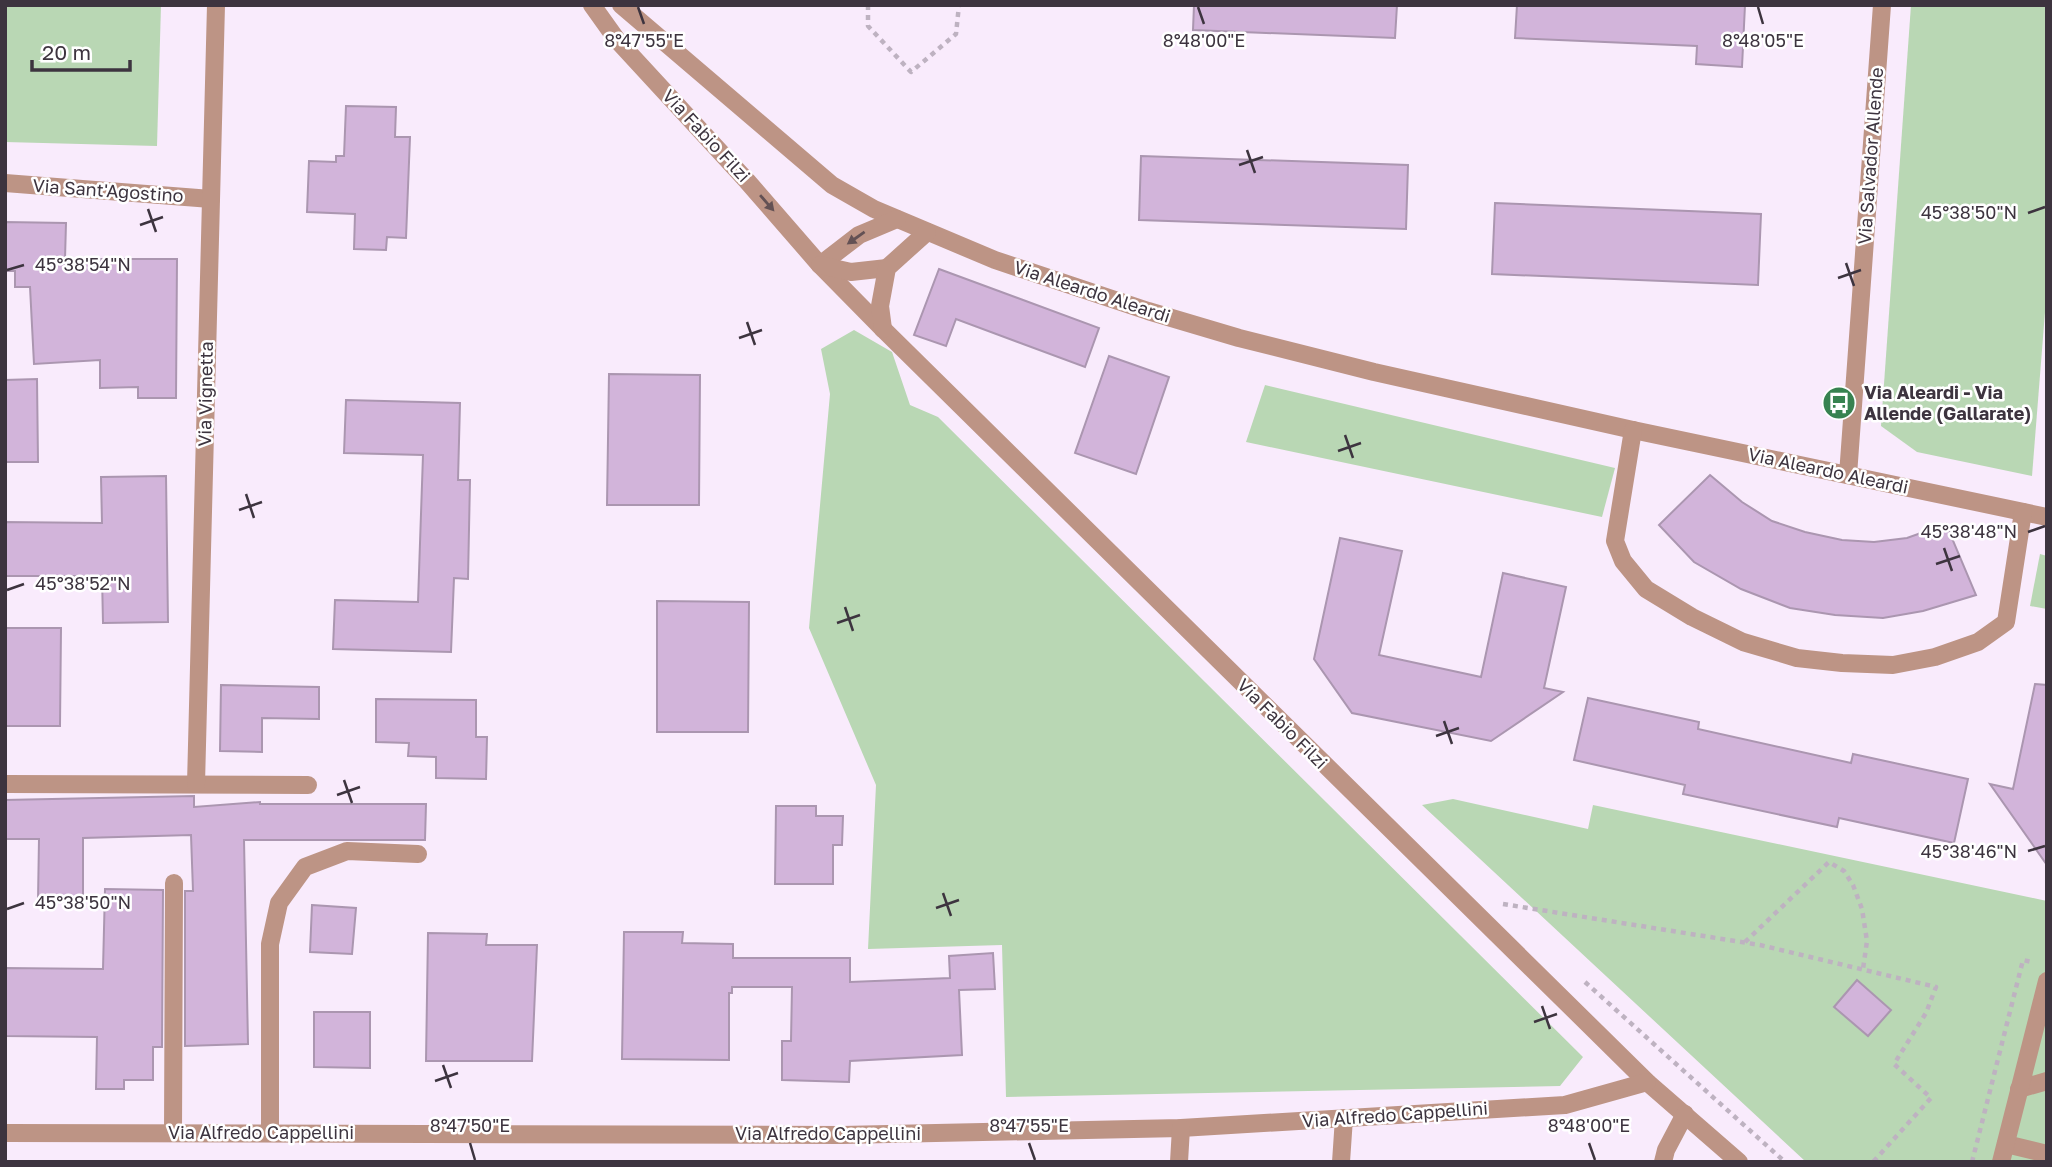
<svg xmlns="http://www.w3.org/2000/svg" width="2052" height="1167" font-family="'Golos Text',sans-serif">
	<rect width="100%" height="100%" fill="#f9ebfc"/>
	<g fill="#b9d7b4">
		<polygon points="5,5 161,5 157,146 5,142"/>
		<polygon points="1911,5 2047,5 2047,287 2032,476 1917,452 1881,426"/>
		<polygon points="854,330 892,352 910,405 938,417 1583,1057 1560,1086 1006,1097 1002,945 868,949 876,785 809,628 830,394 821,349"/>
		<polygon points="1265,385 1615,468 1602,517 1246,442"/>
		<polygon points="2040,554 2047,556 2047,609 2030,606"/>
		<polygon points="1453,799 1588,829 1593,805 2047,901 2047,1162 1806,1162 1422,805"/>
	</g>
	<g fill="#d2b4da" stroke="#ab96b0" stroke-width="2">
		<polygon points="1194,5 1397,5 1395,38 1193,30"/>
		<polygon points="1517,5 1745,5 1742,67 1696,64 1697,46 1515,38"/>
		<polygon points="346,106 396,107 395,137 410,137 406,238 387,237 386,250 354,249 355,214 307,212 309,161 336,162 336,156 344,156"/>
		<polygon points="1141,156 1408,165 1406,229 1139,220"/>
		<polygon points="1495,203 1761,214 1758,285 1492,274"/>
		<polygon points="5,222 66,223 65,259 177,259 176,398 138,398 138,387 100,388 100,360 34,364 30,287 15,287 15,271 5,271"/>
		<polygon points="939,269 1099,328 1085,367 956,319 946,346 914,335"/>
		<polygon points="1109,356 1169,377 1136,474 1075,453"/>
		<polygon points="609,374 700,375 699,505 607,505"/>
		<polygon points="37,379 38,462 5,462 5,380"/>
		<polygon points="346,400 460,403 458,480 470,480 468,579 454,578 451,652 333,649 335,600 418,602 423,455 344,453"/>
		<polygon points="1710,475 1742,502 1772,521 1805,532 1842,540 1874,542 1907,538 1946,524 1976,595 1923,611 1883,618 1835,615 1790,608 1741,589 1694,562 1659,525"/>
		<polygon points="166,476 168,622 103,623 102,576 5,576 5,522 102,523 101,477"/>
		<polygon points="1340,538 1402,551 1379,655 1481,677 1503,573 1566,587 1544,688 1563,692 1491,741 1352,713 1314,659"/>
		<polygon points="657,601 749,602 748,732 657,732"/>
		<polygon points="5,628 61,628 60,726 5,726"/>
		<polygon points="2035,684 2047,685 2047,865 1990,784 2013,789"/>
		<polygon points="221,685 319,687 319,719 262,718 262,752 220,751"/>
		<polygon points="1588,698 1699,722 1698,729 1851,763 1853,754 1968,779 1954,843 1839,818 1837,827 1683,794 1685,785 1574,760"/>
		<polygon points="376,699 476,700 476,737 487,737 486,779 436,778 436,757 408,756 409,743 376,742"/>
		<polygon points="194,796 194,807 260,802 260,804 426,804 425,840 244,840 248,1044 185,1046 185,891 193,891 191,835 83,838 83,901 38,901 39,839 5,839 5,800"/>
		<polygon points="776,806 816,806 816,816 843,816 842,845 833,845 833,884 775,884"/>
		<polygon points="105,889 163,890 162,1047 153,1047 153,1080 124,1080 124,1089 96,1089 97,1037 5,1036 5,968 103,969"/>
		<polygon points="312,905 356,908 352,954 310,952"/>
		<polygon points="624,932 683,932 682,943 733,944 733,958 850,958 850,982 950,978 949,956 993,953 995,989 959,990 962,1055 850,1061 849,1082 782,1080 782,1041 791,1041 792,987 732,987 732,993 729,993 729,1060 622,1059"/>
		<polygon points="428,933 487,934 486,945 537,945 532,1061 426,1061"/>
		<polygon points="1857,980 1891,1010 1868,1036 1834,1007"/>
		<polygon points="314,1012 370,1012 370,1068 314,1067"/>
	</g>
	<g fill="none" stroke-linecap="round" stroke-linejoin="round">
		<g stroke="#beb2c1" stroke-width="4.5" stroke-dasharray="5 5" stroke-linecap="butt">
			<polyline points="868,5 868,26 911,72 956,34 959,5"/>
			<polyline points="1503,904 1760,945 1936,987 1926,1013 1894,1064 1931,1098 1873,1162"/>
			<polyline points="1745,942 1829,862 1844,871 1853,885 1862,909 1867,941 1863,969"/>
			<polyline points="1585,982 1785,1162"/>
			<polyline points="1972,1162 2023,960 2032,962"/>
		</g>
		<g stroke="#bd9485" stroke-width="18">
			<polyline points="592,5 617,40 747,181 820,265 883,329 1647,1082 1739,1162"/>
			<polyline points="621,5 832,185 874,209 995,260 1148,311 1239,338 1374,372 1633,430 2047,517"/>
			<polyline points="5,183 211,199"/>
			<polyline points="820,265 859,235 897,219"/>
			<polyline points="820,265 851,272 887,268"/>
			<polyline points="883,329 880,306 887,268 927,232"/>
			<polyline points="1633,430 1615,541 1623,561 1646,589 1692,617 1743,642 1797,658 1842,663 1893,665 1935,657 1978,642 2006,622 2023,512"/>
			<polyline points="1848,475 1882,5"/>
			<polyline points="5,784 308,785"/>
			<polyline points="196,784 216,5"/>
			<polyline points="2019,1089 2047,1081"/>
			<polyline points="5,1133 842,1135 1181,1128 1565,1105 1647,1082"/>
			<polyline points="173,1133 174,883"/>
			<polyline points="270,1133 270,944 279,903 305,867 347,851 418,854"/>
			<polyline points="2006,1144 2047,1154"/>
			<polyline points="1179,1162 1181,1128"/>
			<polyline points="1341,1162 1344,1118"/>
			<polyline points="1663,1162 1666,1150 1685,1114"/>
			<polyline points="2001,1162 2047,981"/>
		</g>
	</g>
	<defs><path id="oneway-solid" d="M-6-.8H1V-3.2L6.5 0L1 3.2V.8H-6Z" transform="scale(1.75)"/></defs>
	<g fill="#635154">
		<use href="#oneway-solid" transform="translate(767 203) rotate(49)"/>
		<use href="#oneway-solid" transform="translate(856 238) rotate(145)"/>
	</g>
	<path fill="none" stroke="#3d343f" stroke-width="2.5" d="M638,7L644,24M1198,7L1204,24M1758,7L1763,24M1247,150L1255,173M1239,165L1263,157M148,209L156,232M2028,213L2045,207M140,225L163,217M1846,263L1854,286M7,270L24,265M1838,278L1861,270M747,322L755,345M739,338L762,330M1345,435L1353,458M1338,451L1361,443M246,494L254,518M239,510L262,502M2028,532L2045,526M1944,548L1952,571M1936,564L1960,556M7,590L24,584M845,607L853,631M837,623L860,615M1444,721L1452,744M1436,736L1459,728M344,780L352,803M337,795L360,787M2028,851L2045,846M943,893L951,916M936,908L959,900M7,909L24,903M1542,1006L1550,1029M1534,1022L1557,1014M443,1065L451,1088M435,1081L458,1073M470,1143L475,1160M1029,1143L1035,1160M1589,1143L1595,1160"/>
	<defs>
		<symbol id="bus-disc" viewBox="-11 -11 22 22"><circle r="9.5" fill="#378250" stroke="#fff"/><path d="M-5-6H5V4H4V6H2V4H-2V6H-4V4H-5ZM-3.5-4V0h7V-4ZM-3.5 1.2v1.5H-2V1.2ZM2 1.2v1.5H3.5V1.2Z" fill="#fff"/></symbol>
	</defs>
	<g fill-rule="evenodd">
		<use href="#bus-disc" x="1820" y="384" width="38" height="38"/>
	</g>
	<g text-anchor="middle" stroke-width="5" stroke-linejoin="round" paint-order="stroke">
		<g font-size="18" fill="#3d343f" stroke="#fff">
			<text transform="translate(706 136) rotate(47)" y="6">Via Fabio Filzi</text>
			<text transform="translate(1871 156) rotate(-86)" y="6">Via Salvador Allende</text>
			<text transform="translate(108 191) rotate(4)" y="6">Via Sant'Agostino</text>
			<text transform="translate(1092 292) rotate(18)" y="6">Via Aleardo Aleardi</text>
			<text transform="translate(206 394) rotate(-89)" y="6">Via Vignetta</text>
			<text transform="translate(1828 471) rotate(12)" y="6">Via Aleardo Aleardi</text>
			<text transform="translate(1282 724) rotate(45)" y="6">Via Fabio Filzi</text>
			<text transform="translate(1395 1115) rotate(-4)" y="6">Via Alfredo Cappellini</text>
			<text x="261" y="1139">Via Alfredo Cappellini</text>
			<text x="828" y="1140">Via Alfredo Cappellini</text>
		</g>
		<g font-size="18" font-weight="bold" fill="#3d343f" stroke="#fff" text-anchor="start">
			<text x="1864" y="399">Via Aleardi - Via<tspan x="1864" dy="21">Allende (Gallarate)</tspan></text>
		</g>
	</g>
	<g font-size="18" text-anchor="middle" fill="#3d343f" stroke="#fff" stroke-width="5" stroke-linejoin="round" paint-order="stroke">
		<text x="1763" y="47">8°48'05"E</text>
		<text x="644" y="47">8°47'55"E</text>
		<text x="1204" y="47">8°48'00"E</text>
		<text x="1969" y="219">45°38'50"N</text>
		<text x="83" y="271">45°38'54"N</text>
		<text x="1969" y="538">45°38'48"N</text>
		<text x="83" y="590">45°38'52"N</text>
		<text x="1969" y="858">45°38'46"N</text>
		<text x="83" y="909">45°38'50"N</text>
		<text x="470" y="1132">8°47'50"E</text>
		<text x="1029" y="1132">8°47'55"E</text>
		<text x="1589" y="1132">8°48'00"E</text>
	</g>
	<rect width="2052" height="1167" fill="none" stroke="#3d343f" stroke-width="14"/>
	<path d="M32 60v10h98v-10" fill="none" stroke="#3d343f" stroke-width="3.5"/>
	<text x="42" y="60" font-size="21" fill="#3d343f" stroke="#ffffff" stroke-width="5" paint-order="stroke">20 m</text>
</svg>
